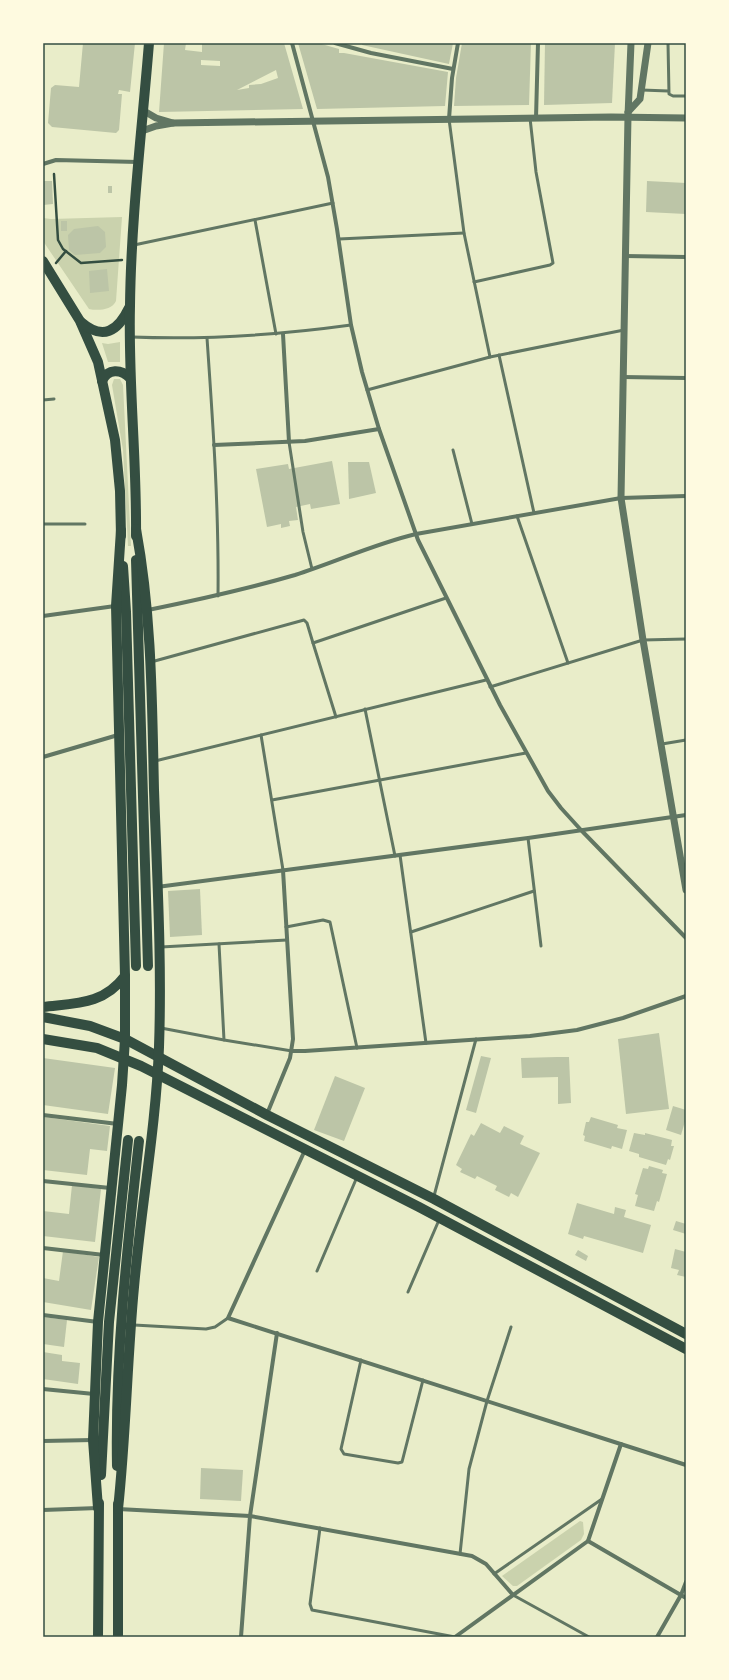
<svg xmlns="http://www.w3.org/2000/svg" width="729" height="1680" font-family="'PT Serif',serif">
	<rect width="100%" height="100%" fill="#e9edc9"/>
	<g fill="#cad2ad">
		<path d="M122,217L116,301C112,310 98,311 89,309L43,241V218L51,219Z"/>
		<polygon points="120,342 120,362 108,362 102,343 108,344"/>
		<polygon points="114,379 120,379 123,385 131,546 128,546 123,450 112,385"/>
		<polygon points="580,1521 583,1522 584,1534 581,1540 517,1586 513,1586 502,1576"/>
	</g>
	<g fill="#bcc5a7" fill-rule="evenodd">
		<polygon points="83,43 135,43 130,92 119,90 118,94 122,94 119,130 116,133 52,127 48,123 51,88 55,85 79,87"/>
		<path d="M164,43H186L185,50L202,52V43H284L303,109L159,112ZM201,60L220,61V66L201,65ZM276,70L278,78L261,84L249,85V88L237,90Z"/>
		<polygon points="298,43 318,43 339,49 339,53 344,53 448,72 445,106 317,109"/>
		<polygon points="362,43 453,43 449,64 362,45"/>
		<polygon points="462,43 531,43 529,105 454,106 456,78"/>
		<polygon points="545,43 615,43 612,103 544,105"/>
		<polygon points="43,181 52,181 53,204 43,205"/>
		<polygon points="647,181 686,183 686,214 646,212"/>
		<rect x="108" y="186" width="4" height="7"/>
		<rect x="61" y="221" width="6" height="10"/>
		<polygon points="98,226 105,232 106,247 100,253 75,255 69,250 68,235 74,229"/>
		<polygon points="107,269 109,291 90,293 89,271"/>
		<polygon points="332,461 340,504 311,509 310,504 296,507 298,520 289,521 290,526 281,528 281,524 267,527 256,469 288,464 289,469"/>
		<polygon points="348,462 369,462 376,493 349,499"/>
		<polygon points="200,889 202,935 170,937 168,891"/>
		<polygon points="659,1033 669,1109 626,1114 618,1039"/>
		<polygon points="481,1056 491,1058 476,1113 466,1110"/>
		<polygon points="557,1057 569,1057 571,1103 558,1104 558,1077 522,1078 521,1058"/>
		<polygon points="43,1058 115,1068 108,1114 43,1105"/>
		<polygon points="335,1076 365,1088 344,1141 314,1130"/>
		<polygon points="673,1106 686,1110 686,1118 681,1135 666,1130"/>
		<polygon points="44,1117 110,1126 107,1151 90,1149 87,1175 43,1170"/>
		<polygon points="591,1117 618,1125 617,1128 627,1130 622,1149 612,1146 611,1149 584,1141 585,1136 583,1135 586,1122 589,1122"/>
		<polygon points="481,1123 500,1133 504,1126 524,1136 520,1144 540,1153 518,1197 511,1193 509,1197 495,1190 497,1186 477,1176 475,1179 460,1172 462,1169 456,1165 471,1134 474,1136"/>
		<polygon points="634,1133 645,1135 645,1133 672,1140 671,1146 674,1146 670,1160 668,1159 666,1165 639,1157 639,1154 629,1151"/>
		<polygon points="649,1166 663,1170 662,1173 667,1174 659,1202 657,1201 654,1211 635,1206 638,1195 635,1194 643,1168 648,1169"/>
		<polygon points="72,1185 101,1189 95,1242 43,1236 43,1211 69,1214"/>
		<polygon points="577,1203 614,1214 615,1207 626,1210 624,1217 651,1225 643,1253 584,1236 583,1239 568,1234"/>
		<polygon points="676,1221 686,1224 686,1234 673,1230"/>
		<polygon points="675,1249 686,1252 686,1277 677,1275 679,1270 671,1268"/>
		<polygon points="578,1250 588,1256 586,1261 575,1255"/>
		<polygon points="63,1251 99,1257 91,1310 43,1302 43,1278 59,1281"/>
		<polygon points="43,1317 67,1320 64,1347 43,1344"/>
		<polygon points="43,1352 62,1355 62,1361 80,1363 78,1384 43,1379"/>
		<polygon points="201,1468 243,1470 241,1501 200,1499"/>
	</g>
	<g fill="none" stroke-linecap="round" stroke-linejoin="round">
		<g stroke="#344e41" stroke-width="2.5">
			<polyline points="54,174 58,240 63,249 81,263 122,260"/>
			<polyline points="56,263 66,251"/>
		</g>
		<g stroke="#617663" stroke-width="3">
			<polyline points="668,43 669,94 673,96 686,96"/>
			<polyline points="642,90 668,91"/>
			<polyline points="449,119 464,233 490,357"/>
			<polyline points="255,220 276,334"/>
			<polyline points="339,239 464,233"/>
			<polyline points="134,245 333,203"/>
			<polyline points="474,282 550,265 553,263 536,172 530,118"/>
			<path d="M132,337C206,340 278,335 351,325"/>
			<path d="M207,338C213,424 219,509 218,596"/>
			<polyline points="499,355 534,513"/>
			<polyline points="367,390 490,357 624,330"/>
			<polyline points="43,400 54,399"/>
			<polyline points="289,442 303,532 312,569"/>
			<polyline points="453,450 472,524"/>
			<polyline points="517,516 568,663"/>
			<polyline points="43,524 85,524"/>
			<polyline points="313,643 336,717"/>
			<polyline points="151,662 304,620 307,623 313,643 446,598"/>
			<polyline points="490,687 643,640 686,639"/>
			<polyline points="365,709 395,856"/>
			<polyline points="261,735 283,870"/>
			<polyline points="662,744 686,740"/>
			<polyline points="155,761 486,680"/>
			<polyline points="272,800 526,753"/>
			<polyline points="528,838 541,946"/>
			<polyline points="400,855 426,1043"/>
			<polyline points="286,927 323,920 330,922 357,1048"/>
			<polyline points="411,932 534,891"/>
			<polyline points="219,944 224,1040"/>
			<polyline points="161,947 287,940"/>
			<polyline points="161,1028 224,1040 292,1051"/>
			<polyline points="434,1196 476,1039"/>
			<polyline points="317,1271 357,1177"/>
			<polyline points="408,1292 439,1220"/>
			<polyline points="134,1325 206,1329 215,1327 228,1318"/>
			<polyline points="361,1360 341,1449 344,1454 398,1463 402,1462 423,1380"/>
			<polyline points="320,1528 310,1604 312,1610 455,1637"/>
			<polyline points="460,1554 469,1469 487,1401 511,1327"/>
			<polyline points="494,1574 602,1499"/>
			<polyline points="513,1595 589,1637"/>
		</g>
		<g stroke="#617663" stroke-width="4">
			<polyline points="292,43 328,177 337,229 351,325 362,372 379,429 418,540 500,705 548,791 561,808 581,830 686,938"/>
			<polyline points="335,43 371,53 453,69"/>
			<polyline points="536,118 538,43"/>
			<polyline points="449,119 452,78 458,43"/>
			<polyline points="43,164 56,160 138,162"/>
			<polyline points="625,256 686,257"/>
			<polyline points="283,334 289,442"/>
			<polyline points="623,377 686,378"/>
			<polyline points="214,445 305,441 379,429"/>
			<path d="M148,610C197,600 247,589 295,575C336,562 374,544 416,534L621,498L686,496"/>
			<polyline points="43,616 115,606"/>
			<polyline points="43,757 118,735"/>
			<polyline points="157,887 528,838 686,815"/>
			<polyline points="292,1051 305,1051 530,1036 577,1030 623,1018 686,996"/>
			<polyline points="267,1114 290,1058 293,1039 283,870"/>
			<polyline points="43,1115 118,1124"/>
			<polyline points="305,1150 228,1318 686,1465"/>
			<polyline points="43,1181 110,1188"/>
			<polyline points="43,1248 104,1255"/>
			<polyline points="43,1315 98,1322"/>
			<polyline points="43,1389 94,1394"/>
			<polyline points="43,1441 93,1440"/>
			<polyline points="118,1509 250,1516 472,1556 486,1564 513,1595"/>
			<polyline points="43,1510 98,1508"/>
			<polyline points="588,1541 686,1598"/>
			<polyline points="241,1637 250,1516 277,1333"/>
			<polyline points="455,1637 588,1541 621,1444"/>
			<polyline points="657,1637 681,1595 686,1582"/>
		</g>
		<g stroke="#617663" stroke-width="7">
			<polyline points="631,43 628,116 621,498 643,640 686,890"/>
			<polyline points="628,112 640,99 648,43"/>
			<polyline points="173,123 611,117 686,118"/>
			<polyline points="142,131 156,126 173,123 156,118 144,111"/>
		</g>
		<g stroke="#344e41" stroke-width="10">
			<polyline points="43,261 80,321 98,362 115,440 120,491 121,536"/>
			<path d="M81,322C103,341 118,331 129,308"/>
			<path d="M102,381C108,368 121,369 130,378"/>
			<path d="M136,536C137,459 128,383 130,306C131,218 142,130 149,43"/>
			<polyline points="136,560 148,966"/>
			<polyline points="123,566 126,612 136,966"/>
			<path d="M43,1007C76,1003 103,1005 125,976"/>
			<polyline points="43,1017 90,1026 125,1039 267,1115 434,1199 686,1334"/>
			<polyline points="43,1039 97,1048 141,1066 419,1207 686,1349"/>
			<path d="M117,1466C115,1357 127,1249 139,1141"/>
			<polyline points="101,1475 109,1322 128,1140"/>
			<polyline points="118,1504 118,1637"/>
			<polyline points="98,1508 93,1440 98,1322 122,1085 125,1039 125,976 116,606 121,530"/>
			<path d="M118,1509C126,1435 127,1361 134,1287C141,1207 156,1127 159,1047C162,961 157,875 154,790C152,703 152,616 136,529"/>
			<polyline points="98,1637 99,1503"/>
		</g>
	</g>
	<rect width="729" height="1680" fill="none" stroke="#fefae0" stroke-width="88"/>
	<rect x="44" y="44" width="641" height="1592" fill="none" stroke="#344e41" stroke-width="1.5"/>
</svg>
